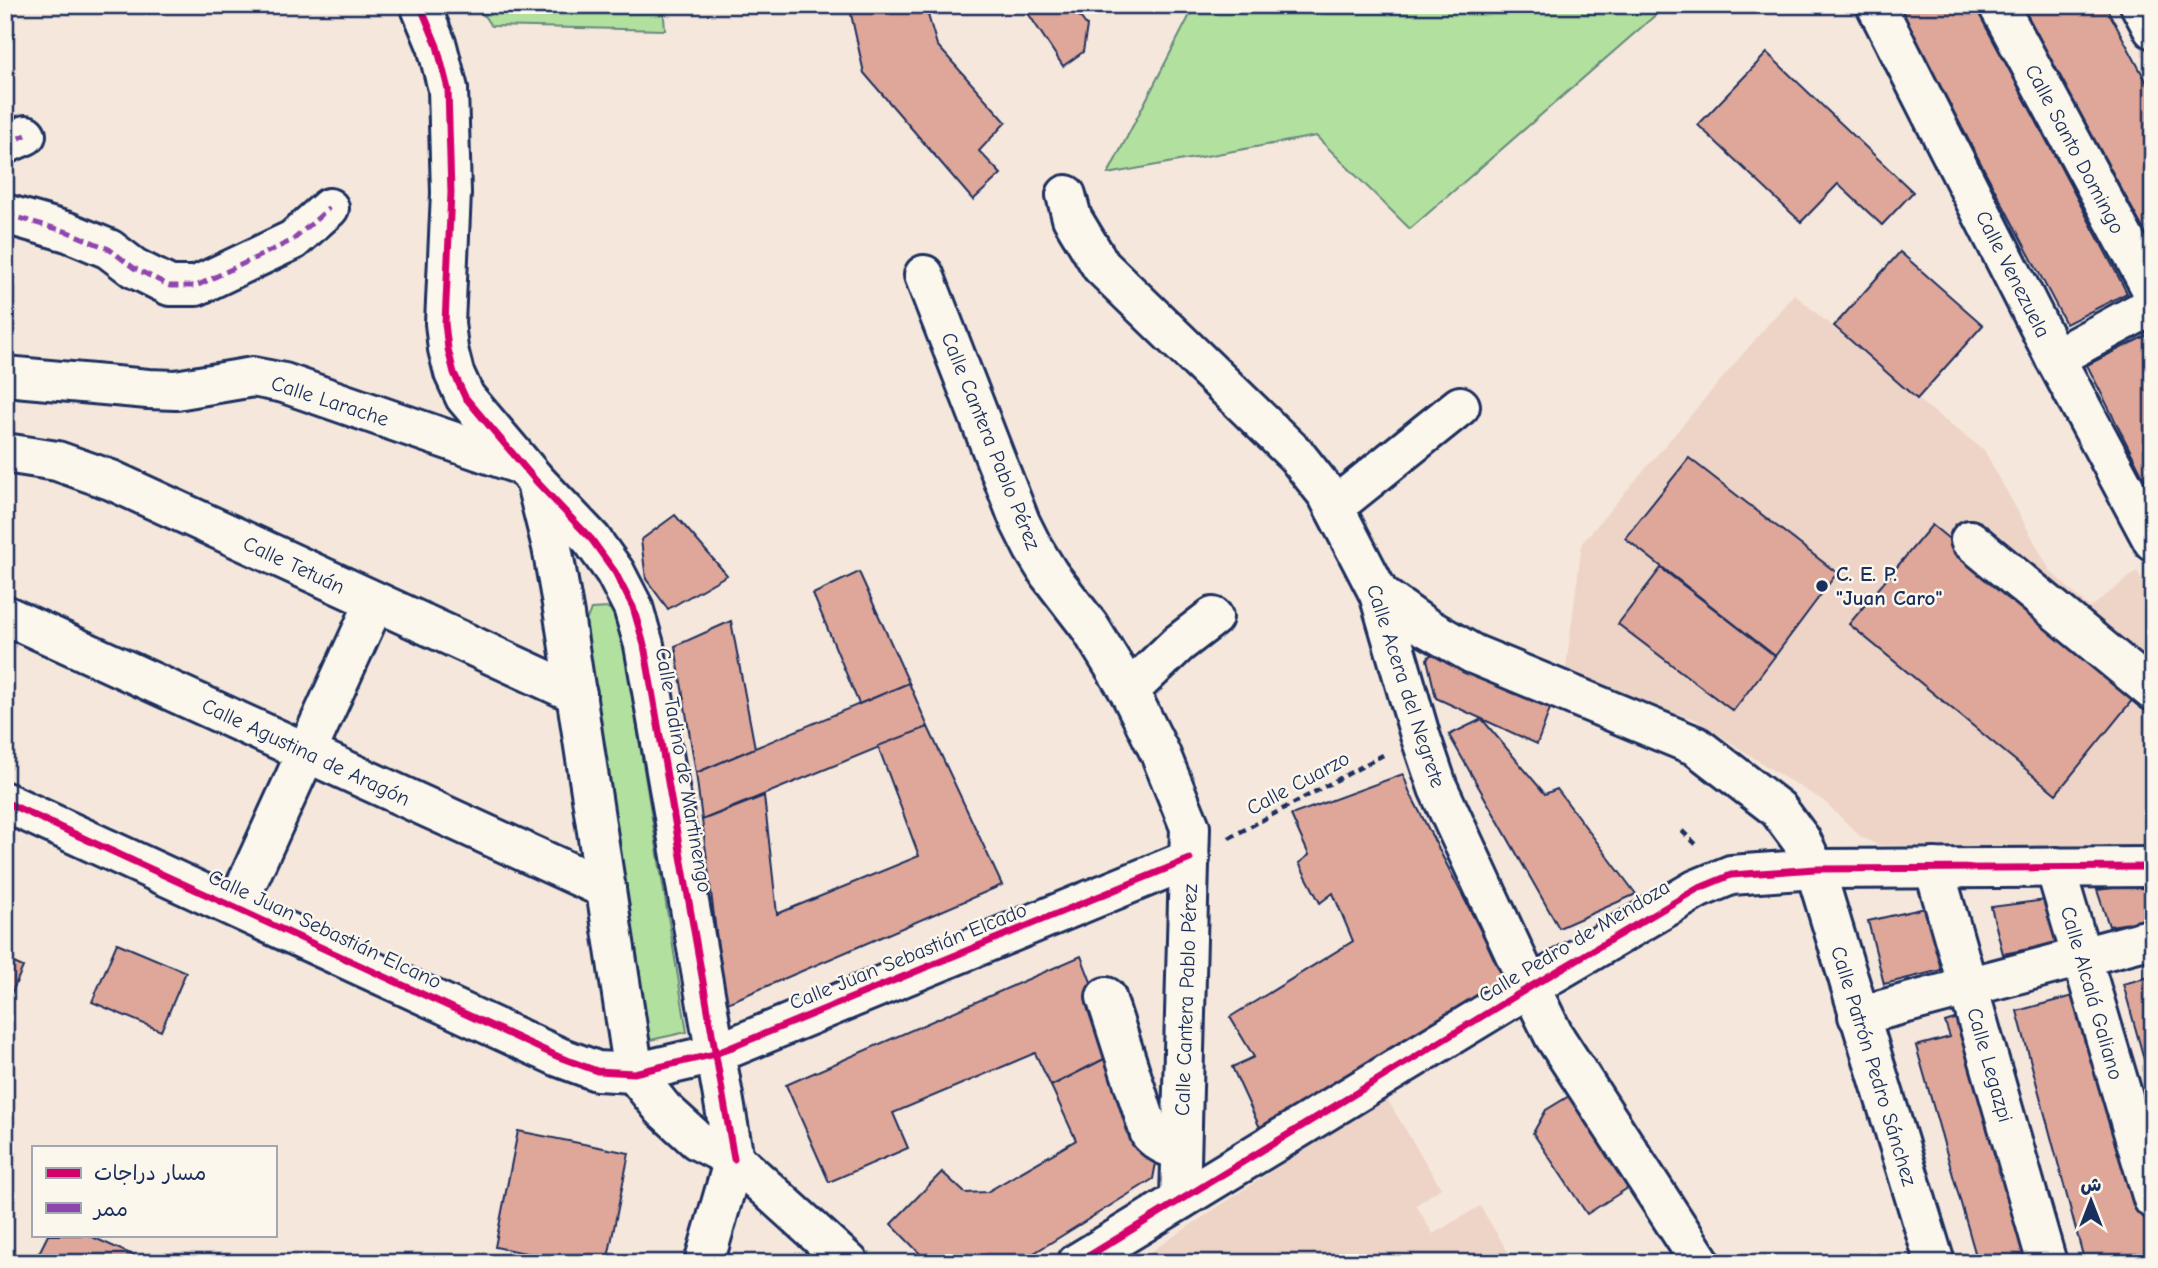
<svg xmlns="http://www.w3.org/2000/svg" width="2158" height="1268" font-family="'Comic Neue','Playpen Sans Arabic',sans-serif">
	<rect width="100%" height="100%" fill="#f5e7db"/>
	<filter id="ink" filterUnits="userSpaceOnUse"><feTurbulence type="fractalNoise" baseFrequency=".0143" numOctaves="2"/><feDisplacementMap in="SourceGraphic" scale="14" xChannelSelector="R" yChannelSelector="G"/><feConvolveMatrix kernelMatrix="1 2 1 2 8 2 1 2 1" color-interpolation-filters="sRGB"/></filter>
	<g filter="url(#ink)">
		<g fill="#eed4c7">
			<polygon points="1794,294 1917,399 1984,450 2051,572 2090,608 2137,571 2153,601 2153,852 1878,845 1861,837 1824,801 1780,775 1695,719 1564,683 1582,543"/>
			<polygon points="1385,1096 1441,1188 1416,1205 1433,1234 1480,1206 1511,1257 1503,1263 1134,1263"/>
		</g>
		<g fill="#b2e09f" stroke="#66887e" stroke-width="2">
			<polygon points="477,5 663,5 665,30 491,26"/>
			<polygon points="1195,5 1667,5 1410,229 1316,136 1108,174"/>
			<polygon points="609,608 619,617 687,1032 646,1041 585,624 591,609"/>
		</g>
		<g fill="#dfa799" stroke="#1b2f5e" stroke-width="2">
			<polygon points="849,5 925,5 937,45 1006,122 979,151 1001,174 973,200 864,73"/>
			<polygon points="1027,5 1071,5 1087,26 1083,52 1063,66 1024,7"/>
			<polygon points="1897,5 1975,5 2127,293 2066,324"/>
			<polygon points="2021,5 2105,5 2153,94 2153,247"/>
			<polygon points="1767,53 1913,192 1882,225 1838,184 1801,222 1698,125"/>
			<polygon points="1900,252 1983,325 1917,399 1834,326"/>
			<polygon points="2151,333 2153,336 2153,496 2087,365"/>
			<polygon points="1689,458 1837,573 1775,656 1625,538"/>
			<polygon points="675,515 727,575 668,609 646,579 641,540"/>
			<polygon points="1932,525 2138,693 2056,794 1849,624"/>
			<polygon points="1661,568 1775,656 1733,711 1618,624"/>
			<polygon points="859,572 909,683 859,704 813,594"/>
			<polygon points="731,621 755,748 696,773 675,646"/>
			<polygon points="1437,647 1555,695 1537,744 1436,698 1427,659"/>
			<polygon points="909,683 928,727 702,820 696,773"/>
			<polygon points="1482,719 1545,794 1557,789 1636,894 1559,928 1449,735"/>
			<polygon points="928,727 1002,885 725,1004 702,820 764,796 777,914 919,856 878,746"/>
			<polygon points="1403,774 1410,793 1505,978 1261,1130 1232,1067 1254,1057 1230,1017 1353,941 1333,893 1320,903 1299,863 1309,855 1291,815"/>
			<polygon points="2153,883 2153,920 2109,926 2097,890"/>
			<polygon points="2054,899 2064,942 2003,954 1991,907"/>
			<polygon points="1930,907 1945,969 1884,984 1868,921"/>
			<polygon points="117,943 186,972 161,1031 92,1002"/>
			<polygon points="1081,956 1118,1052 1051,1086 1035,1053 893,1113 908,1148 829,1182 786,1085"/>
			<polygon points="5,959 23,967 5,1008"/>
			<polygon points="2153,976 2153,1091 2123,984"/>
			<polygon points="2084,993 2153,1249 2153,1262 2149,1263 2085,1263 2017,1011"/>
			<polygon points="1974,1013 2045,1263 1978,1263 1916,1046 1950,1037 1945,1022"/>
			<polygon points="1118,1052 1156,1163 1153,1179 1018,1263 929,1263 891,1224 942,1172 965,1193 987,1192 1076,1140 1051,1086"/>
			<polygon points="1584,1087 1642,1179 1587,1214 1533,1133 1546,1110"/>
			<polygon points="518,1131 629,1153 607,1263 577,1263 495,1247"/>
			<polygon points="48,1235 88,1235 135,1256 132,1263 34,1263"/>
			<polygon points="5,1249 34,1263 5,1263"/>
		</g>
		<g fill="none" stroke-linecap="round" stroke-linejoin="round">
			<defs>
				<g id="minor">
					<polyline points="420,5 437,46 448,89 451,193 445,323 448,349 454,373 465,397 536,481 592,540 615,572 633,607 644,645 734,1159 704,1263"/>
					<polyline points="1876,5 2055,358 2153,541"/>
					<polyline points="1998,5 2153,292"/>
					<polyline points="2140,5 2153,29"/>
					<polyline points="5,144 26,135"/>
					<polyline points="1066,195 1072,218 1101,266 1296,455 1327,494 1379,594 1420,735 1438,788 1530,987 1554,1036 1701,1263"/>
					<polyline points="5,214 68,232 109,249 134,268 170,286 196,286 293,240 329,208"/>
					<polyline points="924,275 1020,522 1033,548 1049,574 1089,626 1129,691 1160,753 1190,827 1180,1200"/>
					<polyline points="2055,358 2153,305"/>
					<polyline points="5,376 148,389 176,390 253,377 284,383 521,465"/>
					<polyline points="5,453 57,461 111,480 577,694"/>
					<polyline points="536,483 552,547 564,615 634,1073 663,1109 697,1140 734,1159 849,1263"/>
					<polyline points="1334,507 1460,406"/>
					<polyline points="1970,540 2153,691"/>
					<polyline points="1379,594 1424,626 1473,654 1696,746 1778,809 1801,840 1815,869 1935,1263"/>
					<polyline points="5,615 606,889"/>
					<polyline points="1129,691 1178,644 1213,617"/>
					<polyline points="5,802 559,1057 597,1071 634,1073 715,1054 1190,859"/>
					<polyline points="2055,867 2153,1199"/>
					<polyline points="1934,868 2047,1263"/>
					<polyline points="236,907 375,602"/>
					<path d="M1106,997L1150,1134C1160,1144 1168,1148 1181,1149"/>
					<polyline points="1858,1016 2153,938"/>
					<polyline points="1077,1263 1530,987 1697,889 1731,875 1815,869 2153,867"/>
				</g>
			</defs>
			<use href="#minor" stroke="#1b2f5e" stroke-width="44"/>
			<g stroke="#1b2f5e" stroke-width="4.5" stroke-dasharray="7 5" stroke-linecap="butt">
				<polyline points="1682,831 1699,847"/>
				<polyline points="1229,838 1385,754"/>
			</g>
			<use href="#minor" stroke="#fbf7ec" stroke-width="38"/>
			<g stroke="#8e44ad" stroke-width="5" stroke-dasharray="10 5" stroke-linecap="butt">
				<polyline points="5,144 26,135"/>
				<polyline points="5,214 68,232 109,249 134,268 170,286 196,286 293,240 329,208"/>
			</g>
			<defs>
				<g id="cycleway">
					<polyline points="420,5 437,46 448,89 451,193 445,323 448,349 454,373 465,397 536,481 592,540 615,572 633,607 644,645 734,1159"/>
					<polyline points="5,802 559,1057 597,1071 634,1073 715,1054 1190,859"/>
					<polyline points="1077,1263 1530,987 1697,889 1731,875 1815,869 2153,867"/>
				</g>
			</defs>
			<use href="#cycleway" stroke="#fbf7ec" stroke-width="11"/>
			<use href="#cycleway" stroke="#d6006c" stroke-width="7"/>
		</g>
	</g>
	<circle fill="#1b2f5e" stroke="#fbf7ec" stroke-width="2.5" cx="1822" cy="586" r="7"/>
	<g text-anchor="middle" stroke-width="5" stroke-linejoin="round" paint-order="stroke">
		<g font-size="21" fill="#1b2f5e" stroke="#fbf7ec">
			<text transform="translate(2075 149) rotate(62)" y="7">Calle Santo Domingo</text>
			<text transform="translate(2013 274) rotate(63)" y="7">Calle Venezuela</text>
			<text transform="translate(330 401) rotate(18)" y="7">Calle Larache</text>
			<text transform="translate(991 441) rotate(68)" y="7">Calle Cantera Pablo Pérez</text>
			<text transform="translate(294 565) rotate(25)" y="7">Calle Tetuán</text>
			<text transform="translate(1406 686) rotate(72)" y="7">Calle Acera del Negrete</text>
			<text transform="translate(306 752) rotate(25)" y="7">Calle Agustina de Aragón</text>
			<text transform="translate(684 770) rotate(80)" y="7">Calle Tadino de Martinengo</text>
			<text transform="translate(1298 783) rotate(-28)" y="7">Calle Cuarzo</text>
			<text transform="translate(325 929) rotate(25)" y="7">Calle Juan Sebastián Elcano</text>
			<text transform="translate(1574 941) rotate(-31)" y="7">Calle Pedro de Mendoza</text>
			<text transform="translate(908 956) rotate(-22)" y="7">Calle Juan Sebastián Elcado</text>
			<text transform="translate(2092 993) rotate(74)" y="7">Calle Alcalá Galiano</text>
			<text transform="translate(1186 1000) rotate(-88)" y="7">Calle Cantera Pablo Pérez</text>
			<text transform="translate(1990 1065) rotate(74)" y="7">Calle Legazpi</text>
			<text transform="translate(1874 1066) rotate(73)" y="7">Calle Patrón Pedro Sánchez</text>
		</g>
		<g font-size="21" font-weight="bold" fill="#1b2f5e" stroke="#fbf7ec" text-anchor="start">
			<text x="1836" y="581">C. E. P.<tspan x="1836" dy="24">"Juan Caro"</tspan></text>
		</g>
	</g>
	<rect width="2158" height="1268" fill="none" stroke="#fbf7ec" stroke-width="28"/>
	<rect x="14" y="14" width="2130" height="1240" fill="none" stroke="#1b2f5e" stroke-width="2.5" filter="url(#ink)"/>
	<rect x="32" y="1146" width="245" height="91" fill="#fbf7ec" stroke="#a1a7b3" stroke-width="2"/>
	<rect x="46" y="1168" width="35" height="10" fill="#d6006c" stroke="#a1a7b3" stroke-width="2"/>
	<text x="94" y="1180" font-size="21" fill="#1b2f5e">مسار دراجات</text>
	<rect x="46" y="1203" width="35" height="10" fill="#8e44ad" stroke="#a1a7b3" stroke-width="2"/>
	<text x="94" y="1216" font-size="21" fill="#1b2f5e">ممر</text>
	<g transform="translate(2091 1201)" stroke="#fbf7ec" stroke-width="5" paint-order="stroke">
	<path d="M0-5L12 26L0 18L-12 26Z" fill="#1b2f5e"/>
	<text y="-10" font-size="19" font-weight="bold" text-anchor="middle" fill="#1b2f5e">ش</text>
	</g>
</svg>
